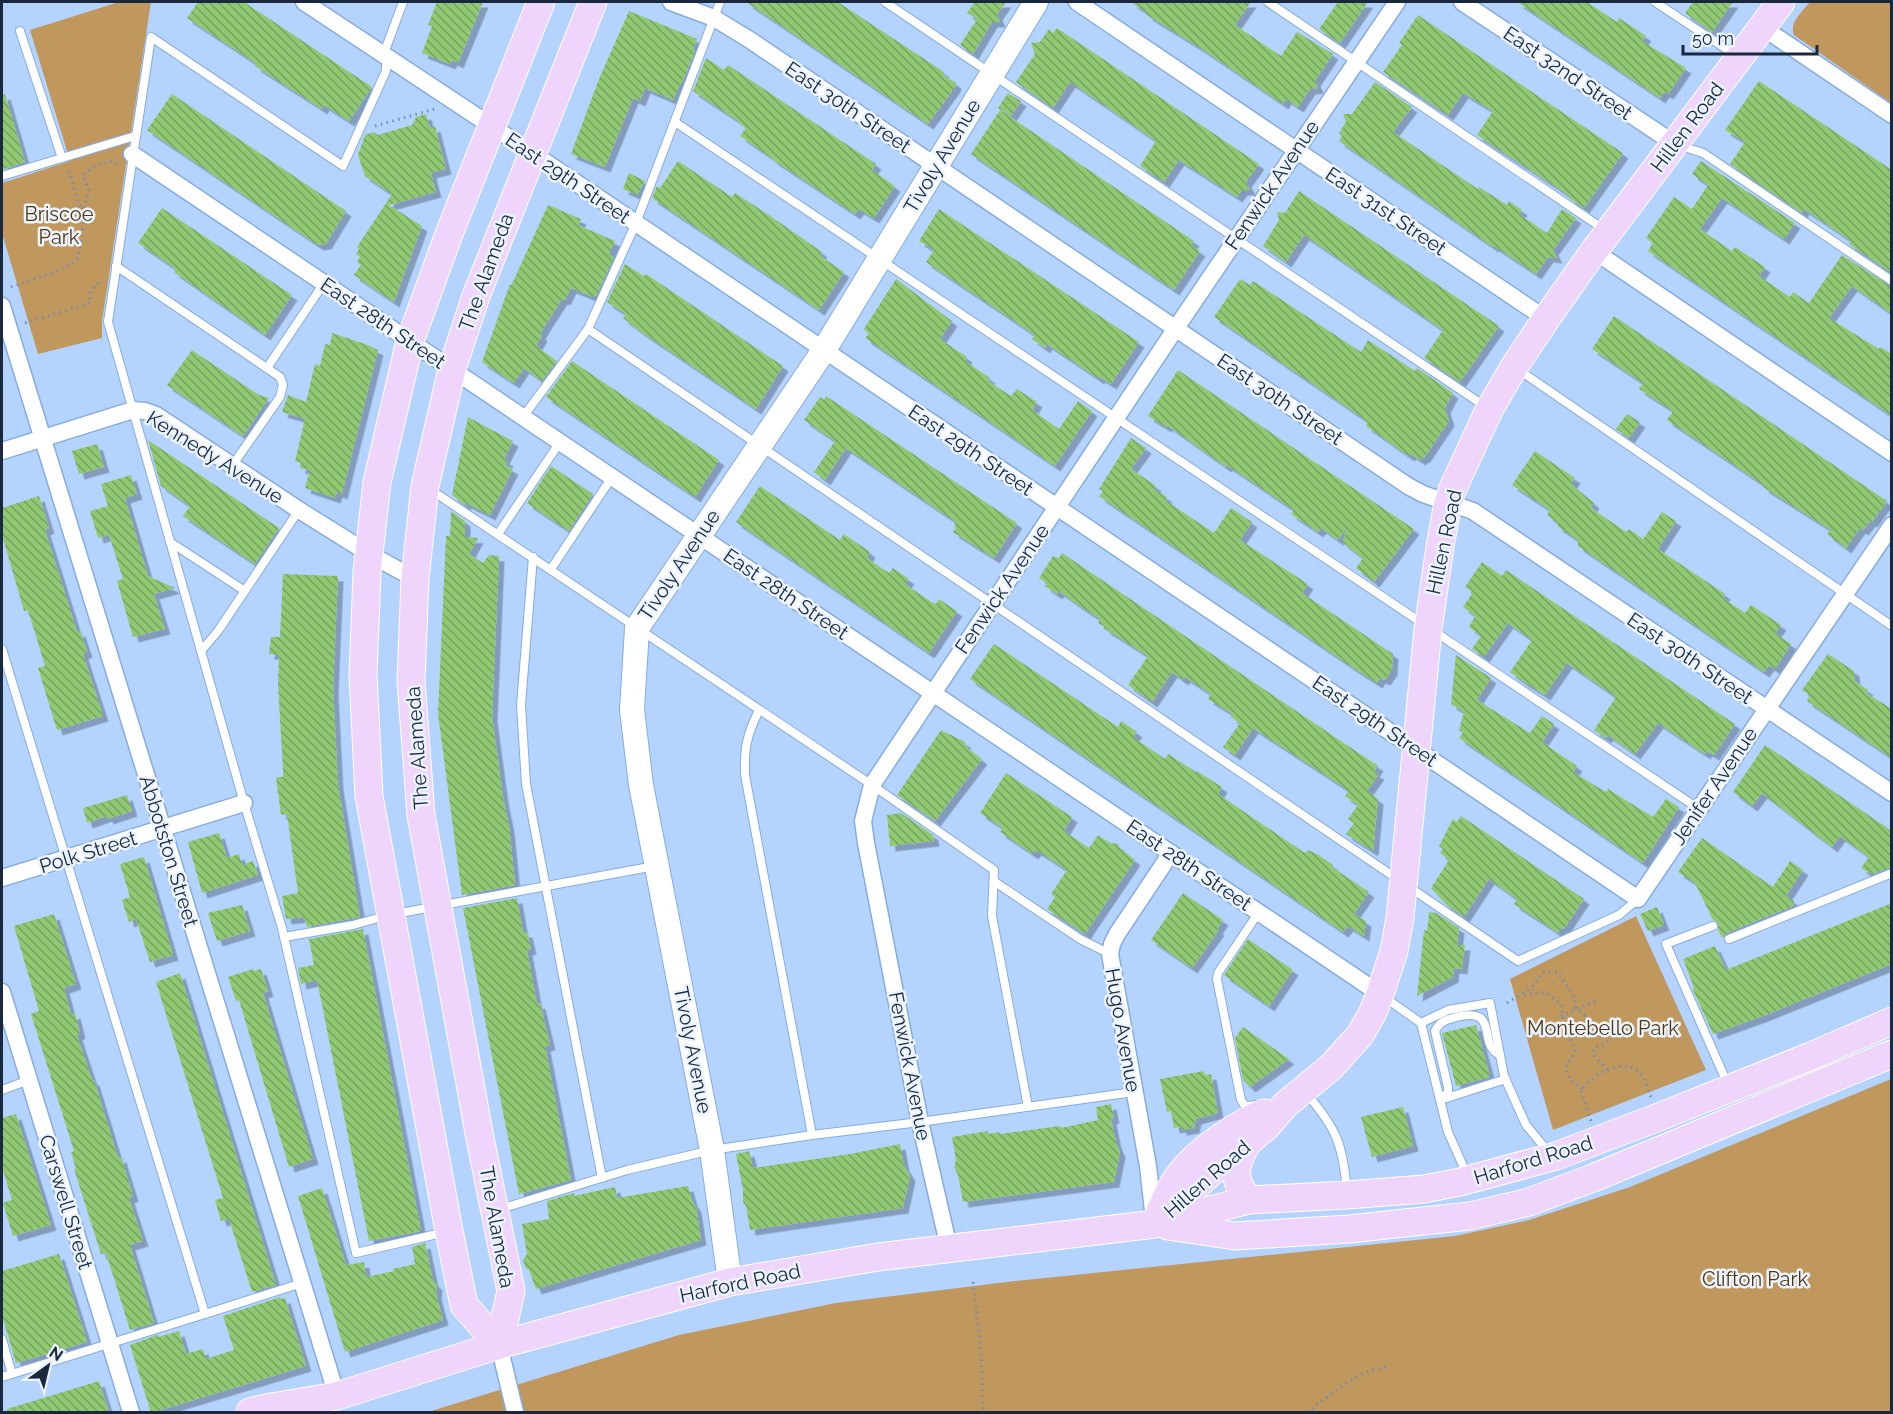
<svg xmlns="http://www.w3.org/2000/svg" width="1893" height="1414" font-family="Raleway,sans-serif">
	<defs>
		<pattern id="building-back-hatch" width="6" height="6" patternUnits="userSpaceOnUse" patternTransform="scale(1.5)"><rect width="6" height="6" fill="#91c973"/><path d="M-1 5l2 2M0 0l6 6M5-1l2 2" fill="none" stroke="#76a360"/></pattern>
		<filter id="shadow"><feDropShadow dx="5.5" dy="5.5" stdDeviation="0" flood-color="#0004"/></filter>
	</defs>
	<rect width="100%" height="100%" fill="#b4d4ff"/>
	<g fill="#c0985e">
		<polygon points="119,2 151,2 102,321 102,338 38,354 2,233 2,183 70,161 30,30"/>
		<path d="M1810,2H1891V103L1794,35C1789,22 1802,12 1810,2Z"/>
		<polygon points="1636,916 1706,1070 1553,1130 1510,979"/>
		<polygon points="1891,1079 1891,1412 428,1412 679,1335 836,1303 1015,1281 1455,1236 1529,1220 1630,1187"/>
	</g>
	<g fill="url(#building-back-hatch)" filter="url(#shadow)">
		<polygon points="198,2 244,2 372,87 349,121 324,105 322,109 255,66 257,64 187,18"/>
		<polygon points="437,2 483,2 458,63 452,60 450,64 422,53 432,26 428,25"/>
		<polygon points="746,2 838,2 944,72 943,75 956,83 955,87 928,124"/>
		<polygon points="975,2 1006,2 997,15 1000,22 992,22 973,54 960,45 977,19 967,13"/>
		<polygon points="1131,2 1251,2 1235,25 1281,56 1297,32 1333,54 1315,81 1318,88 1310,89 1298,107 1286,99 1283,104 1202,49 1147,15 1147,13"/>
		<polygon points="1338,2 1368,2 1340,43 1319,29"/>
		<polygon points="1517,2 1587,2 1617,22 1619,18 1646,36 1642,41 1686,68 1668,94 1664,92 1660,98"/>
		<polygon points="1693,2 1733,2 1712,32 1685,13"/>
		<polygon points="629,11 697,39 693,49 695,51 682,83 681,82 673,100 645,88 640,101 633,98 605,167 571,154 599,79"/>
		<polygon points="1418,15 1623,153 1584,208 1569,198 1570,196 1477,135 1493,111 1463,93 1448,115 1383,72 1402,45 1399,43"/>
		<polygon points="1057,28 1259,164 1246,182 1250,190 1242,190 1237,197 1179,160 1164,182 1140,166 1156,141 1098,101 1070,82 1053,108 1016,82 1035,54 1031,43 1040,42 1049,29 1053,33"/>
		<polygon points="706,58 724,70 728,65 876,164 872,170 895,186 874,218 859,209 855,214 772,159 772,158 740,136 746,128 739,123 740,122 693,91"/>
		<polygon points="1759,81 1892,170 1892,273 1849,244 1851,241 1847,238 1804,209 1802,213 1730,164 1745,142 1725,130"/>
		<polygon points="1375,82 1412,107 1393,132 1478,189 1479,187 1507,205 1509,201 1522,210 1519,214 1547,233 1562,209 1576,218 1553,250 1557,258 1548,257 1536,274 1494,246 1493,247 1339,141 1342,136 1339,133 1346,122 1343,114 1352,114"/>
		<polygon points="1008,93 1021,101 1011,116 998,108"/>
		<polygon points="5,94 25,162 2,170 2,95"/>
		<polygon points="172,94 346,211 326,244 318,245 147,130"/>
		<polygon points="1000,110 1194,241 1191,245 1200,251 1174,290 971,154"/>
		<polygon points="426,114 430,128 435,126 446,169 431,173 436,192 389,205 422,226 394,302 354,275 361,265 357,262 360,257 356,254 359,249 357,247 392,194 365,176 358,155 365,135 374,132 378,135 412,125 416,117"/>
		<polygon points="678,161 732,197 735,193 772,217 822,252 819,255 844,272 819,310 652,198 657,186 660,188"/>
		<polygon points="1701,161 1795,223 1784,239 1722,198 1700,229 1732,251 1735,247 1765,267 1759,276 1790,297 1793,292 1809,303 1842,255 1892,287 1892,314 1852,286 1829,318 1879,349 1880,347 1892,354 1892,416 1648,251 1653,243 1646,238 1674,197 1692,209 1708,185 1692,174"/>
		<polygon points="629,173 645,181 637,195 623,189"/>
		<polygon points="1299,191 1499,326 1460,382 1424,358 1443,330 1304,235 1286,262 1263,246 1279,220 1277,212 1285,213"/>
		<polygon points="548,205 581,219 578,225 615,241 610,251 610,255 614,257 596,296 594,295 593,297 571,288 565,300 562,299 546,324 540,334 542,336 536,346 557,361 542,381 524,368 514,383 482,362 510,284 511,286"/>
		<polygon points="162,208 292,295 265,335 174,272 176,269 138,243"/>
		<polygon points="939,209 1139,342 1111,384 1100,377 1099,379 1047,344 1045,348 1032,339 1035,335 926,262 934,250 919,241"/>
		<polygon points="625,264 644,276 646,274 783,366 756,409 640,331 623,318 626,314 607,302"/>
		<polygon points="896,279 952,321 940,339 967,357 965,361 990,378 988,381 1011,396 1017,389 1037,402 1032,410 1059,429 1078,401 1092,411 1055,466 865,338 869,334 864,329"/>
		<polygon points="1240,279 1250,285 1253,281 1361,352 1368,340 1415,371 1417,368 1453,393 1445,408 1449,421 1424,458 1423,457 1420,460 1411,454 1409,456 1366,426 1368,423 1360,416 1214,317"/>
		<polygon points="1614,316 1887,501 1872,522 1870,521 1863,530 1860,528 1846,548 1827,534 1831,530 1763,487 1764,485 1667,420 1673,411 1639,389 1643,383 1592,349"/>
		<polygon points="332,333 368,345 378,350 342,494 337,492 335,498 305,488 310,470 300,468 301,463 295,461 305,419 282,412 288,395 306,402 315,364 320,366 325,344 330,345"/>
		<polygon points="192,350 259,395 269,398 243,436 167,385"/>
		<polygon points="572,361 719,460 695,497 546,397"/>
		<polygon points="1178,370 1414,529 1374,582 1356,568 1363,558 1343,543 1346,528 1338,540 1321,528 1318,532 1291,514 1294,510 1227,465 1226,467 1167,425 1166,427 1148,416"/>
		<polygon points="826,396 1017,523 994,558 953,532 956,528 954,526 956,522 846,448 825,480 814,472 835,441 804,420 820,397 824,400"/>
		<polygon points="1627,414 1640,422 1629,438 1616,429"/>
		<polygon points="468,417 513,441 504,459 508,461 505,465 513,469 490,515 466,503 465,505 452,495"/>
		<polygon points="1131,438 1146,448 1131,469 1156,486 1154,489 1167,497 1165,500 1214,533 1231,508 1252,522 1240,540 1308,584 1302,593 1393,654 1392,670 1385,680 1380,678 1377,683 1355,669 1099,496 1103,491 1099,489"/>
		<polygon points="148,440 279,528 255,564 183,516 190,506 161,486"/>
		<polygon points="97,444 104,467 79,474 72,451"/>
		<polygon points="1535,451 1575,478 1571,484 1594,503 1591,508 1626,532 1629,529 1643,539 1662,512 1676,521 1658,549 1725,594 1723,598 1745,613 1751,605 1781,625 1775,633 1791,644 1775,669 1769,665 1764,672 1578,546 1578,540 1557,526 1558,523 1547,515 1550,510 1512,485"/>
		<polygon points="551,466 593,494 569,531 527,503"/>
		<polygon points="131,475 137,494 125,498 148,576 175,588 154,594 165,629 133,637 117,581 123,579 109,535 98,538 90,511 108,506 101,484"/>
		<polygon points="760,486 840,540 844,534 870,552 867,558 889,573 893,568 909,579 905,584 933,603 936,604 939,599 957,611 929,653 736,522"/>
		<polygon points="39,496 49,528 45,530 77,632 80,631 87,652 83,654 103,716 57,730 38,668 45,666 28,610 24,611 2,535 2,508"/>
		<polygon points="451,511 465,521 465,537 478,538 469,554 483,563 489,555 499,556 492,716 503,797 509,827 515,885 462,895 438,714 446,536 450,536"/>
		<polygon points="1062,553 1378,766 1374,772 1379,774 1367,791 1378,799 1373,851 1346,834 1354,823 1348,819 1358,805 1345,796 1348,791 1342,786 1253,728 1235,755 1223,747 1240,723 1231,717 1233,714 1208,699 1211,694 1185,677 1183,680 1172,672 1152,702 1128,685 1148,656 1104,628 1105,627 1098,623 1100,619 1080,606 1059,591 1057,594 1045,586 1047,583 1039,578 1053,556 1059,558"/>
		<polygon points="1482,562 1502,576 1506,570 1735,724 1714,755 1707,751 1705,754 1658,723 1635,754 1608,735 1606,738 1594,730 1616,697 1567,663 1545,695 1521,680 1510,672 1532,640 1508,623 1484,657 1472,649 1481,636 1469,627 1475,616 1463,607 1473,592 1465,587"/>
		<polygon points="283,574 338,576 333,688 338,785 360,917 307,927 304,917 286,919 282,896 298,893 287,814 281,815 276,777 283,777 283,770 278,684 279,655 269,654 271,637 280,637"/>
		<polygon points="994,644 1118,727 1121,721 1137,732 1133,737 1165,759 1168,754 1196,772 1197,771 1222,787 1218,794 1302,851 1306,853 1308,850 1317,854 1333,865 1332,867 1369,892 1354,914 1366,921 1364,936 1348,926 1343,932 970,679"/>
		<polygon points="1828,654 1854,671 1855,681 1868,690 1866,693 1892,709 1892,758 1807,701 1810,695 1802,690"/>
		<polygon points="1456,655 1491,678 1477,700 1530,733 1542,716 1554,724 1542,742 1577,766 1573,772 1606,792 1608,789 1653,817 1666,799 1679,807 1643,863 1459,738 1463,733 1459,730 1464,712 1451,704"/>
		<polygon points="941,730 965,742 966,747 982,759 935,821 897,795"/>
		<polygon points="1765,745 1892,831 1892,867 1872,874 1861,868 1869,857 1840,836 1832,847 1762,793 1752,806 1733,792"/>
		<polygon points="1006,773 1072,817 1064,831 1089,848 1098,835 1110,843 1118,844 1120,848 1135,860 1085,934 1047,909 1055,897 1051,894 1067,870 1036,850 1033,854 1000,832 1003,828 980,813"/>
		<polygon points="127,795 132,811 108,819 107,816 87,823 83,808"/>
		<polygon points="901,813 933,835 934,841 890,846 887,815"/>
		<polygon points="1461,816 1584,899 1564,929 1561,927 1558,933 1545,924 1514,904 1517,899 1489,879 1464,917 1446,904 1431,888 1449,860 1440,853 1443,849 1439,846 1453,819 1457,822"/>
		<polygon points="219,833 227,858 239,854 242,865 253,861 258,875 202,893 188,842"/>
		<polygon points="1702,838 1773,887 1790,861 1803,870 1786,896 1794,901 1793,906 1727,933 1722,938 1718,930 1719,923 1713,920 1695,883 1678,872"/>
		<polygon points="144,857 173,955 150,962 136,919 129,922 122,900 130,897 120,864"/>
		<polygon points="1183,893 1223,920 1217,929 1219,930 1192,968 1151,940"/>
		<polygon points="517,898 523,932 527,932 531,949 527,950 537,1004 540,1003 550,1045 545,1046 571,1180 519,1194 463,908"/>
		<polygon points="1892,903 1892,964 1763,1016 1713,1034 1693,990 1694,988 1683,959 1715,946 1726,970"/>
		<polygon points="242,905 250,931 217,941 208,913"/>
		<polygon points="1657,907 1664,925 1648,931 1640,914"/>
		<polygon points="1429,912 1436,913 1459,928 1457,945 1465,945 1462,969 1454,968 1453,977 1417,996 1424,930 1427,931"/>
		<polygon points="54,914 76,984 64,988 71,1015 75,1013 80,1033 77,1035 92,1080 94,1080 118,1158 121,1157 133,1196 129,1198 143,1241 130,1245 154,1323 130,1330 106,1253 101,1254 74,1169 76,1169 71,1152 74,1151 31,1014 39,1011 14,926"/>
		<polygon points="363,929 421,1231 369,1241 317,980 301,984 298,968 314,965 309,939"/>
		<polygon points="1248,939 1293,970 1269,1006 1224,975"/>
		<polygon points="253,969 254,971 261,969 268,991 263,993 313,1159 289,1167 239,1000 236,1001 228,977"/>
		<polygon points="180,973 276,1285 252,1292 229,1219 221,1221 215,1200 223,1198 156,982"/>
		<polygon points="1476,1025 1490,1077 1456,1086 1442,1033"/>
		<polygon points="1243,1027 1289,1059 1250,1087 1243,1080 1235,1038"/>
		<polygon points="1204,1071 1205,1075 1211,1074 1218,1113 1196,1119 1194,1128 1181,1130 1181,1127 1174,1128 1171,1111 1167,1112 1160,1079"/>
		<polygon points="1111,1104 1114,1118 1111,1119 1116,1143 1120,1152 1114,1182 963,1202 958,1175 954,1167 956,1160 952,1137 988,1131 988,1134 999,1132 1000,1134 1060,1126 1061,1128 1098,1120 1096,1107"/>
		<polygon points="1403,1107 1413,1146 1372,1157 1361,1117"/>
		<polygon points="16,1114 51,1225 13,1236 3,1203 12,1200 2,1167 2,1118"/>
		<polygon points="900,1144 904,1166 910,1176 903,1208 750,1230 746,1206 743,1202 743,1190 736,1154 749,1151 753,1168 850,1154"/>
		<polygon points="688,1186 692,1201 696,1207 701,1240 536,1289 529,1270 525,1267 523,1260 527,1254 522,1224 549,1219 547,1201 574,1193 574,1196 615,1187 617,1198"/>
		<polygon points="322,1188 346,1265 364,1262 366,1277 394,1271 393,1269 415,1264 412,1247 425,1243 433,1281 437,1285 436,1294 443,1320 345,1352 298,1196"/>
		<polygon points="59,1254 87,1342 16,1363 2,1316 2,1271"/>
		<polygon points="280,1297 280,1299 285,1298 306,1366 151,1413 130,1345 157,1335 158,1337 179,1331 186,1354 203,1349 206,1359 234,1350 223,1316"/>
		<polygon points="99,1381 109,1413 8,1413 7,1409"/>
	</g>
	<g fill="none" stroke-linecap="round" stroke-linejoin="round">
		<defs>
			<g id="lane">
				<polyline points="403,2 386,48 386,71 343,166 151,37 108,322 244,803 282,928 356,1253 446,1232"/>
				<polyline points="885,2 1486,407"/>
				<polyline points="1268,2 1605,230"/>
				<polyline points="1655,2 1737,56"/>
				<polyline points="20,31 62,158"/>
				<polyline points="675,122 1699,809"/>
				<polyline points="1678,145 1703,153 1892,281"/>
				<polyline points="2,176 135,136"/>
				<polyline points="116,266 280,377 283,385 280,397 232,466"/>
				<polyline points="588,329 1518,961 1619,915 1638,899"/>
				<polyline points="267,368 324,283"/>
				<polyline points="1516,368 1892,626"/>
				<polyline points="523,417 588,329 636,223 720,2"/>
				<polyline points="428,488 872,785 994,870 992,916 1028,1107"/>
				<polyline points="498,534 560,442"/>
				<polyline points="170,542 245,591"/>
				<polyline points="533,557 521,705 526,784 602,1178"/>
				<polyline points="551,569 612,477"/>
				<polyline points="2,649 205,1314 2,1377"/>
				<polyline points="201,651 218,631 299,510"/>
				<path d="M759,710C747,735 744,747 745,775L812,1135"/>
				<polyline points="995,882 1080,939 1110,954"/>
				<polyline points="1713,926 1666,944 1728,1085"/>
				<polyline points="284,937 353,925 389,915 655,866"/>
				<polyline points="1729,939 1892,873"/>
				<polyline points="1384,997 1421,1023 1448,1010 1490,1003 1504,1076 1526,1125 1550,1154"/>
				<polyline points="1421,1023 1448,1132 1468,1177"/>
				<polyline points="2,1090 29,1080"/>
				<path d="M1306,1093C1337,1129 1343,1145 1347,1192"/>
				<path d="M1440,1100L1448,1092V1087L1435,1031C1439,1023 1444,1020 1453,1018C1502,1004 1476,1045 1500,1055"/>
				<polyline points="1440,1100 1506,1079"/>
				<polyline points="1257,1105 1245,1106 1241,1100 1217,979 1218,973 1259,912"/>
				<polyline points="497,1210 627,1170 712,1150 812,1135 920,1122 1134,1092"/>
				<polyline points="205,1314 302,1283"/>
				<polyline points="2,1339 12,1374"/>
			</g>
			<g id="street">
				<polyline points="304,2 532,153 1638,899 1892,525"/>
				<polyline points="671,2 714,18 750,40 1408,486 1423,494 1473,511 1892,793"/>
				<polyline points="1077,2 1546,319"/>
				<polyline points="1462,2 1675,144"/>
				<polyline points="1762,27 1892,115"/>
				<polyline points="132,154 1380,994"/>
				<polyline points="1594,251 1892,453"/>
				<polyline points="2,306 337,1396"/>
				<polyline points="2,451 133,410 145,411 156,415 299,510 368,553 415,579"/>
				<polyline points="2,878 244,803"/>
				<polyline points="2,992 131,1412"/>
				<polyline points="1154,1220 1148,1166 1110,954 1112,944 1117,934 1171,853"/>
				<polyline points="949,1248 920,1122 866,843 863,821 872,785 1176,328 1397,2"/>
				<polyline points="499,1345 515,1412"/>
			</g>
			<polyline id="secondary" points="730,1282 712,1150 641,785 632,710 637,628 824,350 1036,2"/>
			<g id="primary">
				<path d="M1248,1142C1234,1165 1231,1178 1249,1200"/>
				<path d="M1159,1214C1165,1200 1171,1185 1181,1173C1196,1152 1240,1122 1264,1113"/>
				<polyline points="1160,1219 1208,1175 1266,1127 1285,1105 1331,1067 1360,1035 1373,1012 1380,994 1394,951 1400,918 1428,629 1440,547 1448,503 1453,488 1489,410 1514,367 1546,319 1594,251 1781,2"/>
				<polyline points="1168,1226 1235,1236 1349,1229 1470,1216 1529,1202 1593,1178 1892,1054"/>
				<polyline points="499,1345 464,1305 449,1231 369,796 363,675 367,572 377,482 410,341 449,234 541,2"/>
				<polyline points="499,1345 511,1291 480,1138 421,815 411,681 415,579 425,486 452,369 476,296 593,2"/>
				<polyline points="250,1412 266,1408 337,1396 499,1345 730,1282 878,1257 1155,1224 1249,1200 1347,1195 1424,1189 1460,1182 1556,1156 1659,1117 1811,1056 1892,1021"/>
			</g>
		</defs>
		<use href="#lane" stroke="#85acdf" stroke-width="10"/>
		<use href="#street" stroke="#85acdf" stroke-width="19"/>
		<use href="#secondary" stroke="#85acdf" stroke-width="26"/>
		<use href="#primary" stroke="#fff" stroke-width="29"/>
		<g stroke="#748daf" stroke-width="3" stroke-dasharray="1.5 4.5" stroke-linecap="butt">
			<polyline points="375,126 435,109"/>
			<polyline points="84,220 84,208 89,191 83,175 95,166 113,161 118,165"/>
			<polyline points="11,287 60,270 71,264 78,258 84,220 68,168"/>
			<polyline points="25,323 90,303 90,293 101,280"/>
			<path d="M1524,995C1544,990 1548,992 1562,1006L1563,1024L1576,1050L1565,1068L1571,1081L1583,1089"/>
			<polyline points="1507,1003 1531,988 1544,972 1557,972 1573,994 1576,1008 1596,1024 1608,1040 1606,1044 1594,1048 1593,1054 1608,1071"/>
			<polyline points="1561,1016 1597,1000"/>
			<path d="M1591,1121L1581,1091C1590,1074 1627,1055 1642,1075C1647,1080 1648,1091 1651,1097"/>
			<polyline points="973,1282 981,1350 983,1412"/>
			<path d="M1307,1412C1332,1395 1358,1368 1389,1367"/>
		</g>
		<use href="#lane" stroke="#fff" stroke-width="8"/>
		<use href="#street" stroke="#fff" stroke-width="16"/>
		<use href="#secondary" stroke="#fff" stroke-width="24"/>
		<use href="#primary" stroke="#efd5fb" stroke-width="27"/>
	</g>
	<g text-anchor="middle" stroke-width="5" stroke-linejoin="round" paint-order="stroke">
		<g font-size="20" fill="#19283c" stroke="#ebf3fe">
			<text transform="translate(1568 73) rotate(34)" y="7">East 32nd Street</text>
			<text transform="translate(848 107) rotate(34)" y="7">East 30th Street</text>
			<text transform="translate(1687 127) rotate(-53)" y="7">Hillen Road</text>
			<text transform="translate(942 156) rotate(-59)" y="7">Tivoly Avenue</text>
			<text transform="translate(568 178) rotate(34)" y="7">East 29th Street</text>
			<text transform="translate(1272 185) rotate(-56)" y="7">Fenwick Avenue</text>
			<text transform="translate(1386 211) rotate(34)" y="7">East 31st Street</text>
			<text transform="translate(486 272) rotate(-70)" y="7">The Alameda</text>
			<text transform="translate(383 323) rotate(34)" y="7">East 28th Street</text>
			<text transform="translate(1280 399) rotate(34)" y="7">East 30th Street</text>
			<text transform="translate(971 450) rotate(34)" y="7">East 29th Street</text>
			<text transform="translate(215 457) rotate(32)" y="7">Kennedy Avenue</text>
			<text transform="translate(1444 542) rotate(-78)" y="7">Hillen Road</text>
			<text transform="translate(679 565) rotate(-56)" y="7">Tivoly Avenue</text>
			<text transform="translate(1002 589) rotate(-56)" y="7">Fenwick Avenue</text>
			<text transform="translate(786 594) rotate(34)" y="7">East 28th Street</text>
			<text transform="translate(1690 658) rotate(34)" y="7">East 30th Street</text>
			<text transform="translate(1375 721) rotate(34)" y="7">East 29th Street</text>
			<text transform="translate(417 748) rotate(-94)" y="7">The Alameda</text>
			<text transform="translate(1714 786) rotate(-56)" y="7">Jenifer Avenue</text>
			<text transform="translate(169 851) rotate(73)" y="7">Abbotston Street</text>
			<text transform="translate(88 852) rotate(-17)" y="7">Polk Street</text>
			<text transform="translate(1189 865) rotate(34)" y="7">East 28th Street</text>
			<text transform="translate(1123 1030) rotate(80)" y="7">Hugo Avenue</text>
			<text transform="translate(693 1050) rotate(79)" y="7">Tivoly Avenue</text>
			<text transform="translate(910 1066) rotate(79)" y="7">Fenwick Avenue</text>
			<text transform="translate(1533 1160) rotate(-17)" y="7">Harford Road</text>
			<text transform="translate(1207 1179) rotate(-41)" y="7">Hillen Road</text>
			<text transform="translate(66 1202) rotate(73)" y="7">Carswell Street</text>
			<text transform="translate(497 1227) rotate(80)" y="7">The Alameda</text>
			<text transform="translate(740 1283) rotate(-12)" y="7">Harford Road</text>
		</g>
		<g font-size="20" fill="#513811" stroke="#ebf3fe">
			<text x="59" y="221">Briscoe<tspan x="59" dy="23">Park</tspan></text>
			<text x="1603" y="1035">Montebello Park</text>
			<text x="1755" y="1286">Clifton Park</text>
		</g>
	</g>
	<rect width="1893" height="1414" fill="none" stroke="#19283c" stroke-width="6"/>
	<g transform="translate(48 1366) rotate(34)" stroke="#ebf3fe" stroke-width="4.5" paint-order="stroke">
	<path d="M0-4.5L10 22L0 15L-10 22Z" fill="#19283c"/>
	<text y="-9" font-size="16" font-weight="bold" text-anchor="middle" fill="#19283c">N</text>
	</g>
	<path d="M1683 45v9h134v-9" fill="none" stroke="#19283c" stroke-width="3"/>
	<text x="1692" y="45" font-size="18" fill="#19283c" stroke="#ebf3fe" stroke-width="4.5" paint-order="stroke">50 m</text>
</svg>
